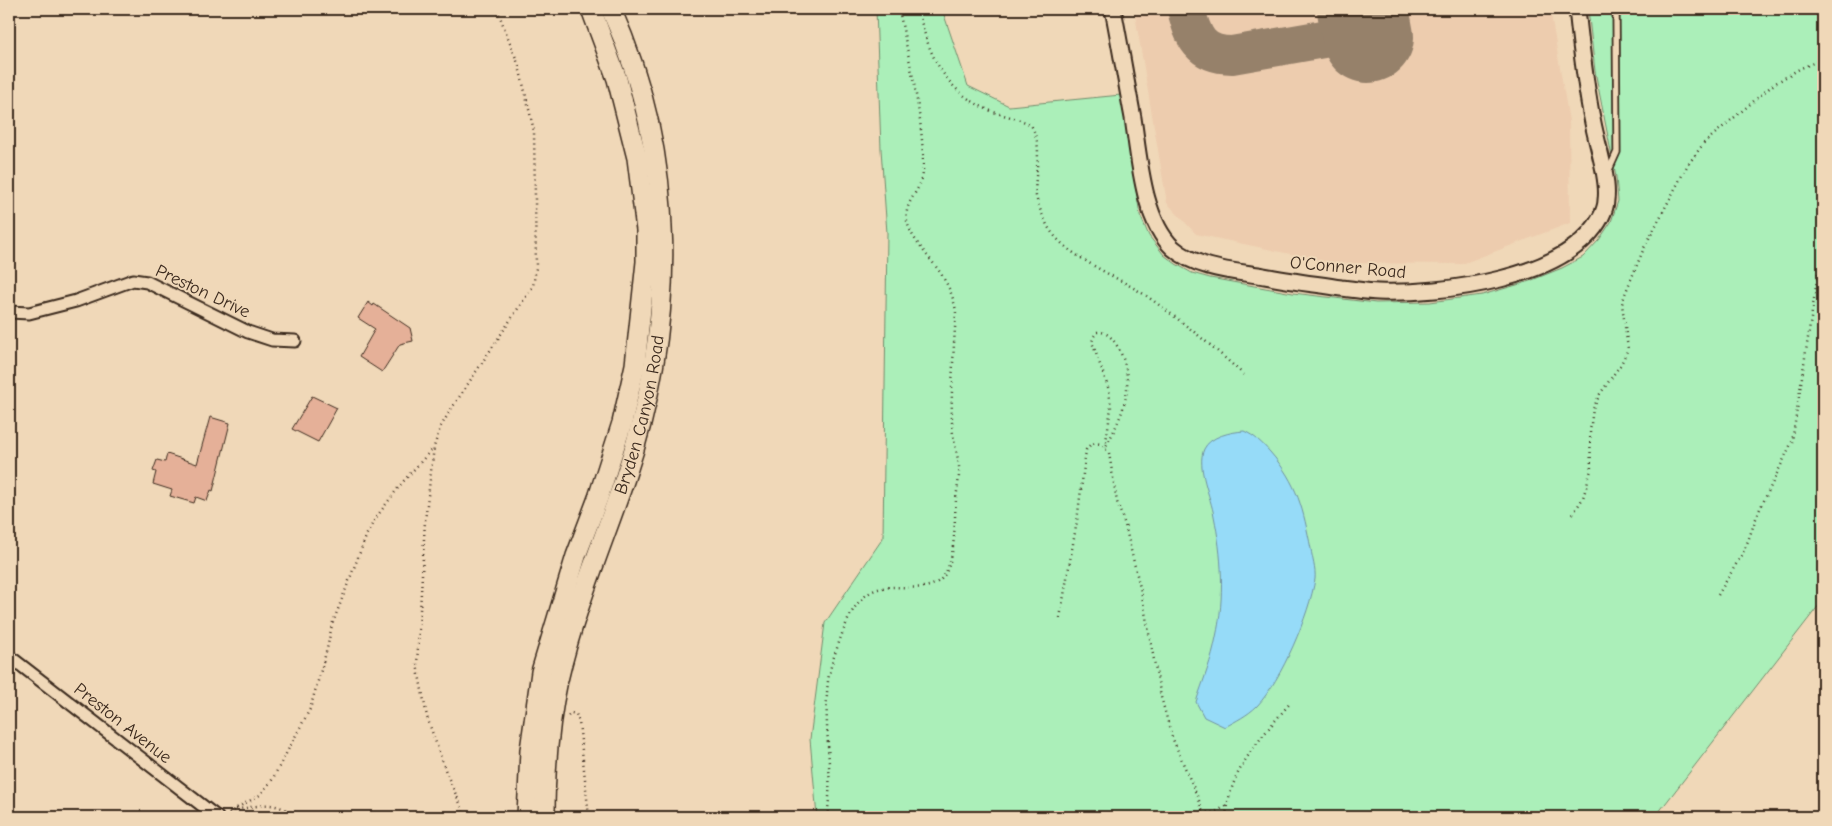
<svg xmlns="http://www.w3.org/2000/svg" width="1832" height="826" font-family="'Comic Neue',sans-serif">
	<rect width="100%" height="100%" fill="#f0d8b8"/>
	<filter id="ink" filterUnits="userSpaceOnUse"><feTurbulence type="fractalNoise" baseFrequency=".02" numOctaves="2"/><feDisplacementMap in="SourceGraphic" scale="10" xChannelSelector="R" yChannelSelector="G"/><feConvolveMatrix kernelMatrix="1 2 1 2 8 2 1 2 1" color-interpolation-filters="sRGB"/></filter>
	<g filter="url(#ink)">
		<polygon fill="#edccae" points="1134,9 1550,9 1569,121 1570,223 1462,264 1333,263 1196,234 1167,203"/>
		<polygon fill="#abefb9" stroke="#738c6c" points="876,9 942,9 968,86 1009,106 1121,95 1140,215 1149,236 1164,255 1176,264 1192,273 1210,278 1293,293 1376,303 1430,302 1482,295 1527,282 1562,268 1583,257 1599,240 1611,222 1618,201 1616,177 1595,71 1588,9 1823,9 1823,600 1655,817 817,817 810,739 825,623 883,538 887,233 881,149"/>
		<path fill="#96dbf8" stroke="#7294a1" d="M1244,431C1255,436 1262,443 1270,452C1298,484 1303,509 1311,549C1312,558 1316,569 1315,579C1310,613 1281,681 1257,706C1248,715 1236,721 1225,727L1204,717L1196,702C1203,681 1212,659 1216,637C1225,597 1222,555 1214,516C1211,497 1196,467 1204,449C1210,436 1231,432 1244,431Z"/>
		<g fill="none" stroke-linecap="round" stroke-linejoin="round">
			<path stroke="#96816b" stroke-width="38" d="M1186,9C1193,37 1200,55 1232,55L1329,38C1343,32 1351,23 1356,9"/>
			<polyline stroke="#96816b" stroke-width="92" points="1363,9 1368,37"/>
		</g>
		<g fill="#e5b098" stroke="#3b2a1e">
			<polygon points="368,302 373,306 374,304 410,328 413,341 400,344 382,372 359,357 375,329 358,318"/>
			<polygon points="312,396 337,408 318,442 292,429"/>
			<polygon points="210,417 230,423 213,491 211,490 207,501 196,497 194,503 170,496 172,490 153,484 156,472 153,471 157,460 165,462 167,454 197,464"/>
		</g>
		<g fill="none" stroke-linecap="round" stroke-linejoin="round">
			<defs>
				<polyline id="service" points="1608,172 1617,152 1616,9"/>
				<g id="minor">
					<polyline points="9,312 29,313 76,301 133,280 147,282 248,332 272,340 295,341"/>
					<polyline points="9,656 217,817"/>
				</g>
				<path id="tertiary" d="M1113,9C1120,45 1126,81 1133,118C1139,157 1143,220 1173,248C1197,269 1234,271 1264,276C1290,281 1315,284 1341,288C1354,289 1366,292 1378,292C1441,294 1568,280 1601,217C1603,213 1606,205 1606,200C1609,180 1597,144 1593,123C1585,85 1581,47 1577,9"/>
				<g id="primary">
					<polyline points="527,817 530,750 541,672 576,556 598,498 622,423 635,365 646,262 646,230 637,158 617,79 591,9"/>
					<path id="s1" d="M545,817C545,771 548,725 558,680C574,611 602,545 625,478C677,324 678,158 611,9"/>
				</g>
			</defs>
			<use href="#service" stroke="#3b2a1e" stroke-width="9"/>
			<use href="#minor" stroke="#3b2a1e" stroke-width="15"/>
			<use href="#tertiary" stroke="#3b2a1e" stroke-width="19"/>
			<use href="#primary" stroke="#3b2a1e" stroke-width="22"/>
			<g stroke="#3b2a1e" stroke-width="2.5" stroke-dasharray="1 4" stroke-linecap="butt">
				<path d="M918,9C929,56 944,91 991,111C1004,116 1019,118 1031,125C1045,151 1033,170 1036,196C1038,206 1043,216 1047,225C1064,257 1118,276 1148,297C1183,322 1215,348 1246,377"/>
				<path d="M1097,332C1106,331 1111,337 1116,344C1138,381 1124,413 1105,448L1111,408L1109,390L1092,342L1094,336Z"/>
				<polyline points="1573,514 1583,498 1591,470 1590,431 1593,409 1600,394 1621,364 1628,349 1622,304 1625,294 1644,248 1687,166 1704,143 1774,84 1801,68 1823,59"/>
				<polyline points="1718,595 1745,549 1758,513 1792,442 1818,273 1823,264"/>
				<polyline points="1060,618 1077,521 1086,450 1090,445 1095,443 1101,444 1109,453 1117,502 1125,525 1142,596 1161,697 1172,737 1200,803 1203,817"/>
				<polyline points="568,716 571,713 576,714 579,722 589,817"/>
				<path d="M236,809C244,809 249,807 257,806C273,802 286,809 299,817"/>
				<path d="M1202,810C1212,816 1218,811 1227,805"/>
				<polyline points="229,814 235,809 260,795 272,780 310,709 327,649 332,625 367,534 375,519 401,484 433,448"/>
				<polyline points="464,817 463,810 447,775 427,717 417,664 425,521 434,447 440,428 450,411 533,286 536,268 534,131 519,66 497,9"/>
				<path d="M827,817C834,772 823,727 828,681C830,665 837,649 842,634C849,617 855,601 871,592C893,579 930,599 945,574C956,555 954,521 956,500C957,489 960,476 959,466C957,451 952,436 952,421C951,384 954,347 956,311C954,300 950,289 944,279C934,260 912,243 907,221C903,201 923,190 923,171C924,117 909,62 899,9"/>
				<path d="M1226,817C1229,770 1261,738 1291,702"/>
			</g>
			<use href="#service" stroke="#f0d8b8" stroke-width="5.5"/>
			<use href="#minor" stroke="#f0d8b8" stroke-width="11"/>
			<use href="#tertiary" stroke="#f0d8b8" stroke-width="15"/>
			<use href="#primary" stroke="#f0d8b8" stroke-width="19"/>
		</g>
	</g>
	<g text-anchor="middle" stroke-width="4" stroke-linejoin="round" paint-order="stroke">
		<g font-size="18" fill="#3b2a1e" stroke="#f0d8b8">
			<text transform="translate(1348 267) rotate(5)" y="6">O'Conner Road</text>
			<text transform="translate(203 291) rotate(25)" y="6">Preston Drive</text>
			<text dy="6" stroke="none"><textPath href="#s1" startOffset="416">Bryden Canyon Road</textPath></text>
			<text transform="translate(123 723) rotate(38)" y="6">Preston Avenue</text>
		</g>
	</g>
	<rect width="1832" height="826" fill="none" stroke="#f0d8b8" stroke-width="30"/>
	<rect x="15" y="15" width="1802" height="796" fill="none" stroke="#3b2a1e" stroke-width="2" filter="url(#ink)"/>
</svg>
